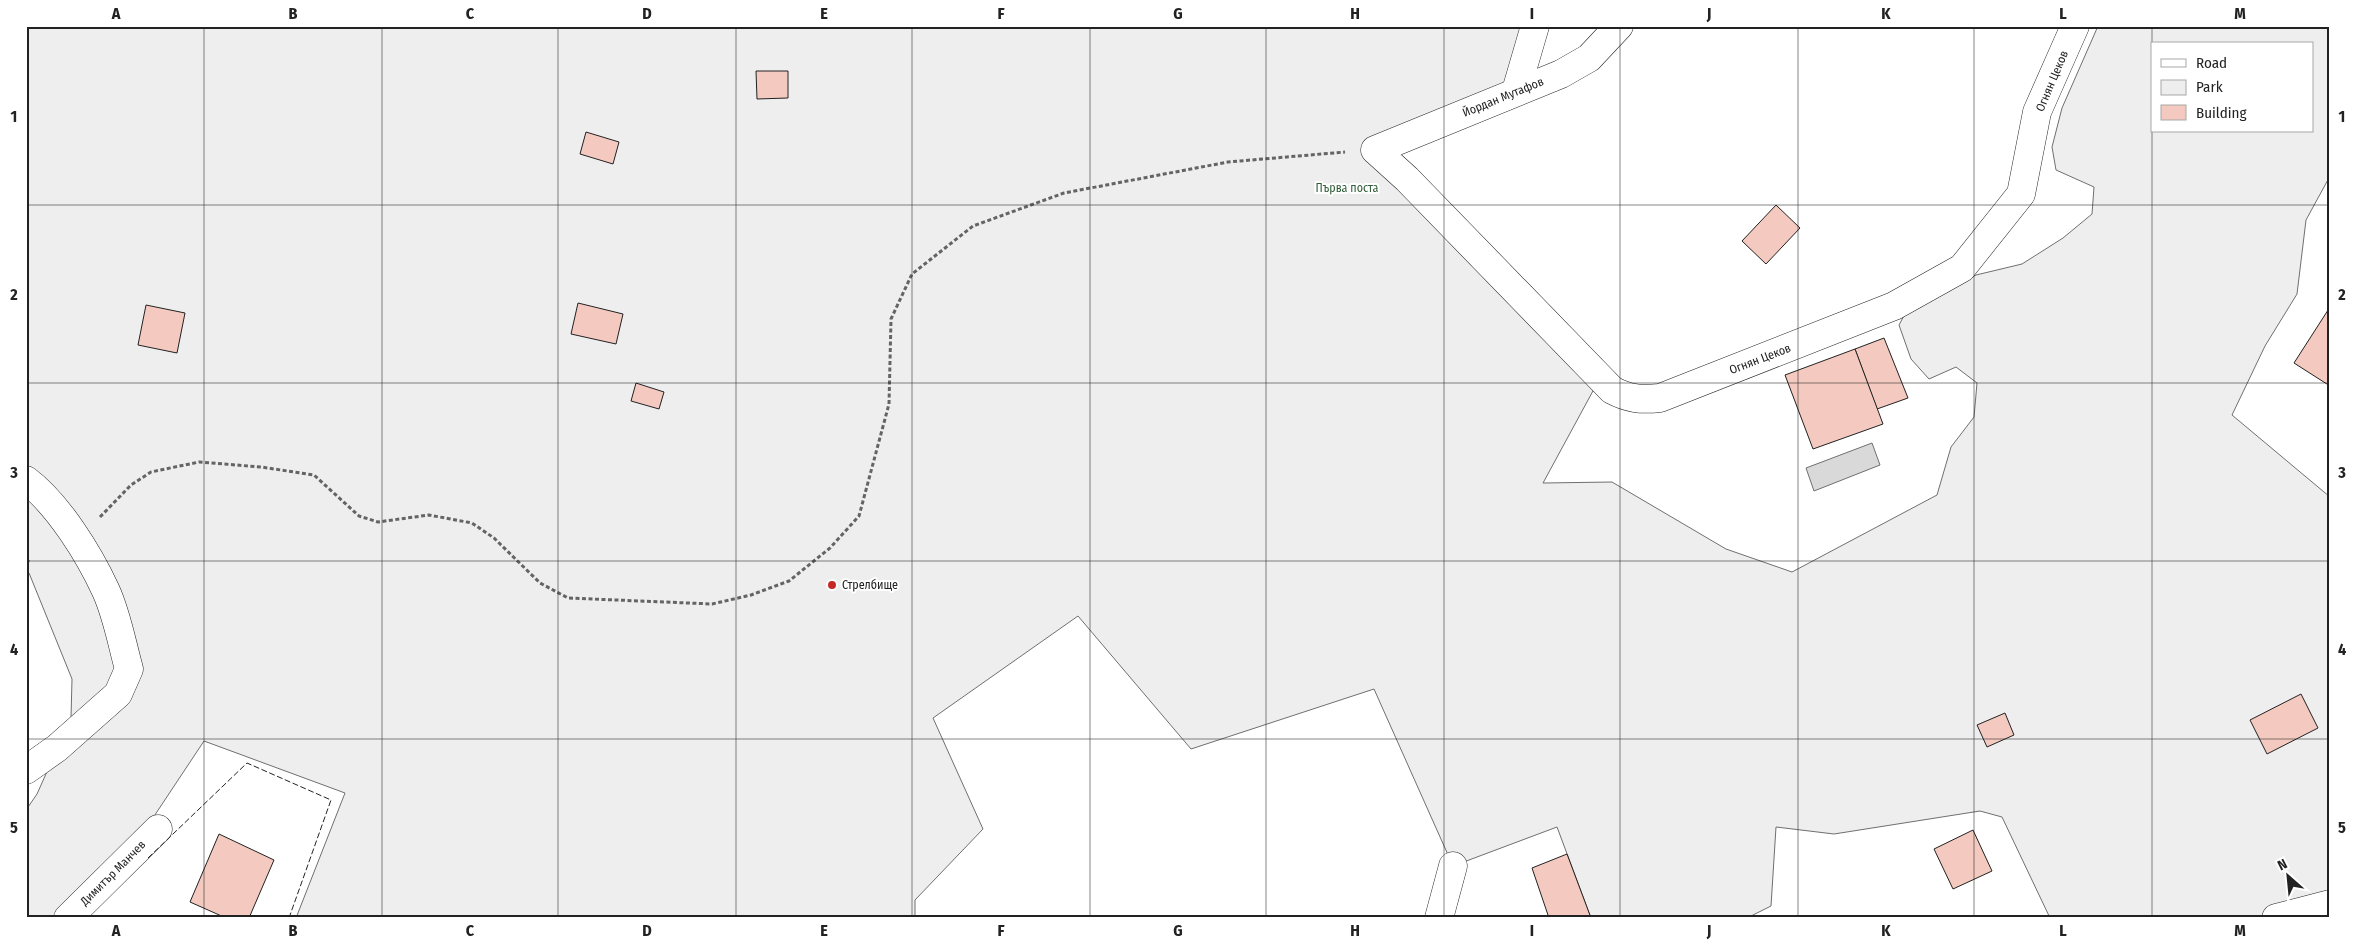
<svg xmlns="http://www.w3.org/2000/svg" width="2356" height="944" font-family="'Fira Sans Condensed',sans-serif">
	<rect width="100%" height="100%" fill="#fff"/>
	<path fill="#eee" stroke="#6f6f6f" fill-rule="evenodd" d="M26,26H1535L1516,91L1375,150L1600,378L1543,483L1612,482L1726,549L1792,572L1937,495L1951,447L1974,417L1977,383L1956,367L1929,379L1911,359L1899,325L1907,310L1976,275L2022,264L2063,238L2092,214L2094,187L2056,170L2052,147L2062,108L2098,26H2330V176L2306,220L2297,294L2265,346L2232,415L2330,497V918H2050L2002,817L1980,811L1834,834L1776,827L1771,906L1747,918H1591L1557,827L1453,866L1374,689L1191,749L1078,616L933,718L983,829L915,900V918H296L345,793L204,741L121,866L64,918H26V810L37,794L71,718L72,679L29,573L26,571ZM2152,44H2312V131H2152Z"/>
	<polygon fill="#d9d9d9" stroke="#6f6f6f" points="1872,443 1880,465 1814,491 1806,468"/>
	<g fill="#f3c9c0" stroke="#222">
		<polygon points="756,71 788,71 788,98 757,99"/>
		<polygon points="586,132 619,142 613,164 580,154"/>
		<polygon points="1776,205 1800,228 1766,264 1742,241"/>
		<polygon points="578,303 623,314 616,344 571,334"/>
		<polygon points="146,305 185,313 177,353 138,345"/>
		<polygon points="2330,307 2330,386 2294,363"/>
		<polygon points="1884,338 1908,398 1877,409 1855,349"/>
		<polygon points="1855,349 1883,424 1813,449 1785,375"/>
		<polygon points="636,383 664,392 659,409 631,401"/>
		<polygon points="26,560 29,560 26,581"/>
		<polygon points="2301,694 2318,728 2267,754 2250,720"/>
		<polygon points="2005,713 2014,735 1987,747 1977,725"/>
		<polygon points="1973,830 1992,871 1953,889 1934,849"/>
		<polygon points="219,834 274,860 249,918 226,918 190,902"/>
		<polygon points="1567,854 1591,918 1549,918 1532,868"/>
	</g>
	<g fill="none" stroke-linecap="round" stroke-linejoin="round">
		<defs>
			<g id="minor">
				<path d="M1619,26L1589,58L1561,74L1375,150L1407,179L1612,390C1629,399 1641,400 1660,398L1894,306L1962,268L2021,194L2037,112L2075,26"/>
				<polyline points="1516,91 1535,26"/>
				<path d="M26,480C58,504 89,554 106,591C117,615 122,644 129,669L118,694L57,748L26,770"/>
				<polyline points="68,918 158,829"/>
				<polyline points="1439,918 1453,866"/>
				<polyline points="2276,918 2330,904"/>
			</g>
		</defs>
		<use href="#minor" stroke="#222" stroke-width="29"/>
		<polyline stroke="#646464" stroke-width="3" stroke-dasharray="4 2.5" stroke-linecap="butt" points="100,517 131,485 151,472 199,462 261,467 314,475 359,516 378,522 429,515 472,523 494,538 540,583 568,598 712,604 751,595 789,581 830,548 859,516 889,404 891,319 912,274 973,226 1064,193 1228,162 1345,152"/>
		<use href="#minor" stroke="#fff" stroke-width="28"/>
		<polyline stroke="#222" stroke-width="1" stroke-dasharray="6 2.5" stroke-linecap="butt" points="148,858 247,763 331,800 289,918"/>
	</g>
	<path fill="none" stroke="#222" stroke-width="1" stroke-opacity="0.55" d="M204,26V918M382,26V918M558,26V918M736,26V918M912,26V918M1090,26V918M1266,26V918M1444,26V918M1620,26V918M1798,26V918M1974,26V918M2152,26V918M26,205H2330M26,383H2330M26,561H2330M26,739H2330"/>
	<circle fill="#c62828" stroke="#fff" stroke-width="2" cx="832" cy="585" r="5"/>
	<g text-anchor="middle" stroke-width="4" stroke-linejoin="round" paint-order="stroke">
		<g font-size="12" fill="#222" stroke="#fff">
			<text transform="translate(2052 81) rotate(-67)" y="4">Огнян Цеков</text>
			<text transform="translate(1503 97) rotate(-22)" y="4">Йордан Мутафов</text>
			<text transform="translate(1760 359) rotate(-21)" y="4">Огнян Цеков</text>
			<text transform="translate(113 873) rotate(-45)" y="4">Димитър Манчев</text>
		</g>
		<g font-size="12" fill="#2f5e38" stroke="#fff">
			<text x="1347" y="192">Първа поста</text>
		</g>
		<g font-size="12" fill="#222" stroke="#fff" text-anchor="start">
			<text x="842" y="589">Стрелбище</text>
		</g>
	</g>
	<rect width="2356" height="944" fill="none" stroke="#ffffff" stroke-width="55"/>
	<rect x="2151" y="42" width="162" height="90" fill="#ffffff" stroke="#a7a7a7"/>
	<rect x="2161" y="59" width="25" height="8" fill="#ffffff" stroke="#a7a7a7"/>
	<text x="2196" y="68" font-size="15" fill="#222222">Road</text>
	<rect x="2161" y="80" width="25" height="15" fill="#eeeeee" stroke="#a7a7a7"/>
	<text x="2196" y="92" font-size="15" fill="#222222">Park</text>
	<rect x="2161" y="105" width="25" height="15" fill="#f3c9c0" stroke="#a7a7a7"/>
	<text x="2196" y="118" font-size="15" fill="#222222">Building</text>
	<g transform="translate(2288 876) rotate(333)" stroke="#ffffff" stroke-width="4" paint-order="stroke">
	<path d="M0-4L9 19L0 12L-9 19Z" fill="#222222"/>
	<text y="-8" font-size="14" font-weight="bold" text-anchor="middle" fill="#222222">N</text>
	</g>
	<rect x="28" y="28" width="2300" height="888" fill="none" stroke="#222" stroke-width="2"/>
	<g font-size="16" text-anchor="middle" font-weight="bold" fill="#222">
		<text x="116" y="19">A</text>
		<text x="293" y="19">B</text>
		<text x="470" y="19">C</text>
		<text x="647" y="19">D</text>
		<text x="824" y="19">E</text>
		<text x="1001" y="19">F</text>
		<text x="1178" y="19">G</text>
		<text x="1355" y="19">H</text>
		<text x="1532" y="19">I</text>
		<text x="1709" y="19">J</text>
		<text x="1886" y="19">K</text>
		<text x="2063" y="19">L</text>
		<text x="2240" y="19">M</text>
		<text x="14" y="122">1</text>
		<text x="2342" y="122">1</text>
		<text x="14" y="300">2</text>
		<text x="2342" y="300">2</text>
		<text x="14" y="478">3</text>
		<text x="2342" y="478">3</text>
		<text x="14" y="655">4</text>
		<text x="2342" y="655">4</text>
		<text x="14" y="833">5</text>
		<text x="2342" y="833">5</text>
		<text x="116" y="936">A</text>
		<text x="293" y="936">B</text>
		<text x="470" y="936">C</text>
		<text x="647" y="936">D</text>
		<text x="824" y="936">E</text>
		<text x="1001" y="936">F</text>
		<text x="1178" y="936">G</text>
		<text x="1355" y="936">H</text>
		<text x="1532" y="936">I</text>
		<text x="1709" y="936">J</text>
		<text x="1886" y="936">K</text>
		<text x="2063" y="936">L</text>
		<text x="2240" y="936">M</text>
	</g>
</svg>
